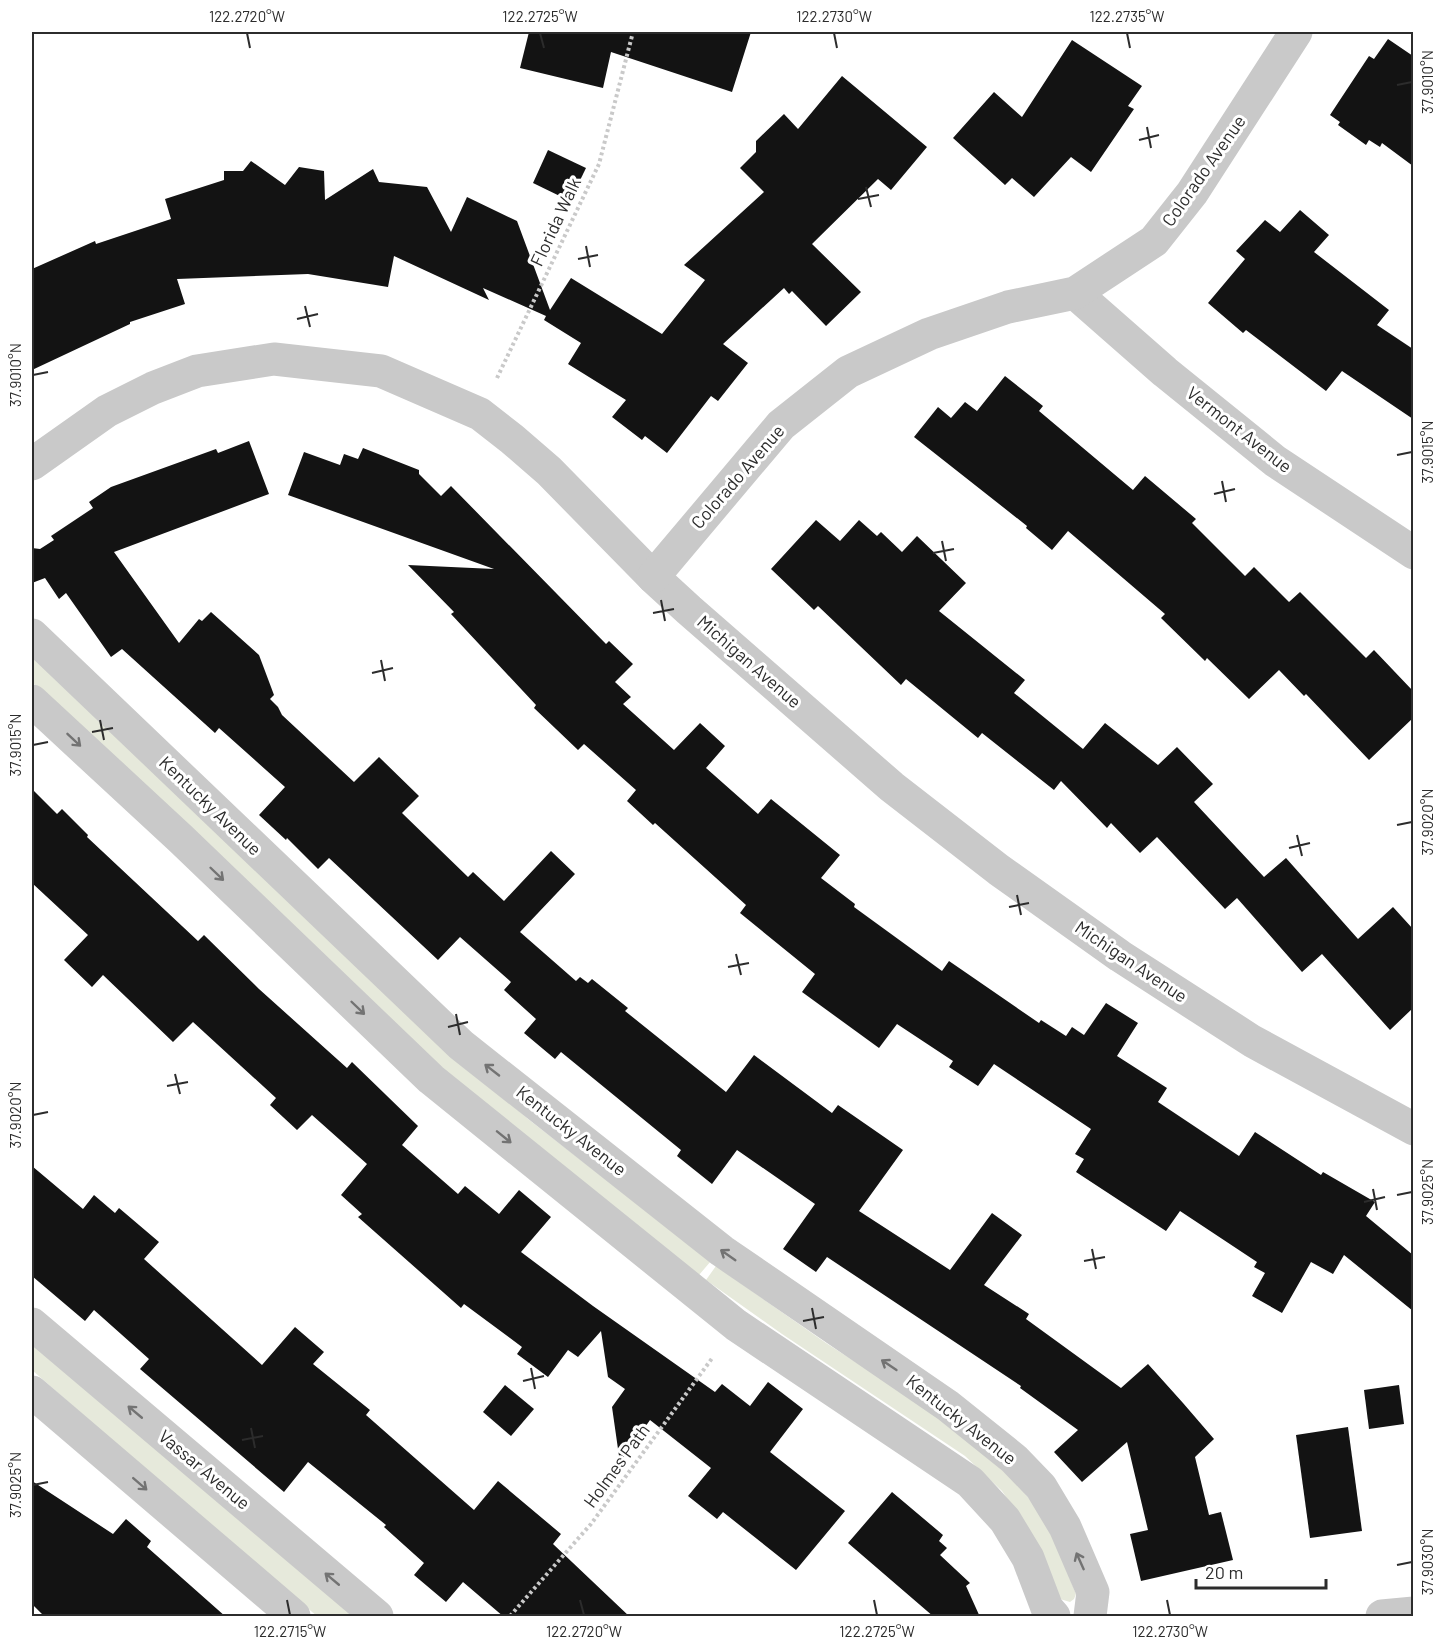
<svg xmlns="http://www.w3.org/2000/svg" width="1445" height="1648" font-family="Barlow,sans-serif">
	<rect width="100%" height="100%" fill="#fff"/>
	<g fill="#e6e9db">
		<polygon points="32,656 453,1054 528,1119 711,1261 699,1275 452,1080 32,682"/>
		<polygon points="716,1266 826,1343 922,1405 997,1460 1046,1519 1076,1594 1074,1599 1070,1602 1060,1599 1031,1533 1002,1491 965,1456 782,1334 706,1280"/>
		<polygon points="32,1341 356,1616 317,1616 239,1552 32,1370"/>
	</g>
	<g fill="#131313">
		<polygon points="529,32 751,32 732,92 611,52 603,88 520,68"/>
		<polygon points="1388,39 1413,56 1413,166 1382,143 1380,147 1369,140 1366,145 1338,125 1340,122 1330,115 1369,56 1374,59"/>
		<polygon points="1072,40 1142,86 1128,106 1134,109 1091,172 1071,157 1034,197 1012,178 1005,185 953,138 994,92 1022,117"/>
		<polygon points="842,76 927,147 891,190 878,179 812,244 861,292 826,326 792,291 789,294 784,288 723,344 748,363 718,401 711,396 667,453 645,436 642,440 612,417 626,400 568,364 581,343 544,320 546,316 483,288 489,300 394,256 388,287 308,274 177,279 185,304 130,322 130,324 32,370 32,269 95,241 96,244 171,219 165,199 224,180 224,171 243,171 251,161 285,185 299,167 324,171 325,200 373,169 379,182 427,187 451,232 467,197 517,221 550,310 571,278 662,334 705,280 684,265 764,192 740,168 756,152 756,141 784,114 798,129"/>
		<polygon points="548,150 586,168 570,201 533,183"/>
		<polygon points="1300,210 1329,235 1314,252 1389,310 1377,325 1413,349 1413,419 1342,371 1326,391 1246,330 1243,333 1208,303 1245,259 1236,251 1265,220 1280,232"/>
		<polygon points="1005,376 1043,406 1039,411 1133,490 1145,476 1196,519 1192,523 1245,576 1254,567 1289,602 1300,592 1366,658 1374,650 1413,691 1413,718 1369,760 1306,694 1304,696 1279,670 1249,699 1207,658 1205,661 1161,618 1165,614 1068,531 1052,550 1026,528 1027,526 914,437 938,407 951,418 965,402 977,411"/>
		<polygon points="249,441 269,494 114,552 179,643 199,619 202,621 211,612 259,655 274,695 270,699 278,707 282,715 354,782 379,757 419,796 402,813 468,877 473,872 504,901 551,851 575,874 520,932 576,981 580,977 588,983 592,979 628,1008 625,1011 726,1092 754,1055 832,1113 838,1105 903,1150 859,1211 950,1270 992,1213 1022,1235 984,1285 1029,1314 1026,1319 1121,1388 1148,1364 1183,1403 1214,1439 1195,1457 1209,1515 1221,1512 1233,1560 1141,1581 1130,1534 1148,1530 1127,1442 1082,1482 1054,1452 1078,1430 1020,1388 1021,1386 827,1257 816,1272 783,1249 815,1204 737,1150 712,1184 677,1156 681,1150 561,1052 555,1059 524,1033 536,1019 504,990 511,982 460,937 438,960 329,858 318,869 287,838 286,840 259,815 285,787 219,728 215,733 122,649 111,657 66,593 59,599 45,578 32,583 32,548 40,549 54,540 51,536 93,508 89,502 111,487 216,449 218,453"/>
		<polygon points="363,448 419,470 419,474 441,496 451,486 606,644 609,641 633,664 615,682 631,697 623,704 674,750 700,723 725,746 706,768 758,814 771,799 840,855 821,878 855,904 854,907 942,971 949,961 1039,1023 1041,1020 1066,1036 1072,1027 1084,1035 1106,1003 1138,1023 1117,1056 1167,1088 1158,1102 1239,1156 1255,1132 1321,1175 1323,1172 1375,1202 1366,1216 1413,1255 1413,1311 1344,1255 1333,1274 1311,1262 1282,1313 1252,1296 1265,1273 1254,1267 1257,1262 1180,1211 1166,1231 1076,1172 1084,1159 1075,1154 1091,1129 994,1064 978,1086 949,1067 953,1061 897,1024 879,1048 802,992 815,974 740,913 746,905 655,823 653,825 627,801 636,790 584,744 578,750 534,708 536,705 451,614 454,612 408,565 494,569 288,495 304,452 340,465 344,454 358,459"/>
		<polygon points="816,520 840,541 859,520 877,536 881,532 902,552 917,536 966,583 939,611 1025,680 1014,693 1083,749 1105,723 1158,765 1177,747 1213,784 1194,802 1264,877 1286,858 1358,939 1393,907 1413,929 1413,1008 1390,1030 1322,954 1302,972 1237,898 1225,909 1157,837 1140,853 1111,823 1107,828 1061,781 1054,790 982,733 978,738 906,679 901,685 818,606 814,610 771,569"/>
		<polygon points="32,789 57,814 62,809 88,835 87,837 198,941 204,935 259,989 347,1068 352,1062 418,1126 402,1145 458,1194 465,1186 499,1214 519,1190 551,1217 521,1252 593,1306 715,1392 722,1384 750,1406 768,1382 803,1409 770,1452 845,1511 796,1570 723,1512 717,1519 688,1496 711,1468 650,1420 620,1463 612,1407 625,1389 608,1377 601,1331 578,1357 568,1350 548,1377 517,1354 522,1347 464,1304 461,1308 358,1217 362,1214 341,1195 367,1164 312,1115 297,1130 270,1105 276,1098 193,1022 173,1042 103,975 92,987 64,960 88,935 32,883"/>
		<polygon points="32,1166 83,1209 94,1195 115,1213 119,1208 159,1242 144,1259 262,1365 295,1327 324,1352 313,1364 370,1410 366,1415 474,1510 498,1481 561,1534 553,1544 630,1617 504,1617 463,1582 446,1602 414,1575 424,1563 384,1527 386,1525 308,1462 284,1492 140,1369 149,1359 94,1310 85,1321 32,1276"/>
		<polygon points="505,1385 534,1409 511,1436 483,1412"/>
		<polygon points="1399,1385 1404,1424 1369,1429 1364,1390"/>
		<polygon points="1348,1427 1362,1531 1310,1538 1296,1435"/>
		<polygon points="32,1481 113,1534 126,1519 151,1541 147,1547 226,1617 45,1617 32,1604"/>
		<polygon points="892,1492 943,1535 939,1541 947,1548 940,1555 970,1583 966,1586 980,1617 934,1617 848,1543"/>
	</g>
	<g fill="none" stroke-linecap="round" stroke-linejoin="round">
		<g stroke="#c9c9c9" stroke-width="4" stroke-dasharray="3 3" stroke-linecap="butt">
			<polyline points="497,378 599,164 633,32"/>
			<polyline points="510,1616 591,1524 713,1357"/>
		</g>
		<g stroke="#c9c9c9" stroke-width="33">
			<polyline points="1075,293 1165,372 1275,461 1414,553"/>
			<polyline points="32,464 107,411 153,388 197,371 274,359 381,371 480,414 512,439 549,471 653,577 689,610 892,787 999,870 1120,956 1252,1041 1414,1129"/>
			<polyline points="653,577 781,425 848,372 929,334 1008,307 1075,293 1154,241 1192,193 1296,32"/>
			<polyline points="32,635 461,1045 722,1251 948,1406 1014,1459 1041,1487 1065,1527 1093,1592 1090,1616"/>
			<polyline points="32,701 181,839 431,1079 736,1325 970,1482 1005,1520 1028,1558 1047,1608 1054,1616"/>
			<polyline points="32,1324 377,1616"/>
			<polyline points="32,1392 294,1616"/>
			<polyline points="1382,1616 1414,1613"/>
		</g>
	</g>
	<defs><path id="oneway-shaft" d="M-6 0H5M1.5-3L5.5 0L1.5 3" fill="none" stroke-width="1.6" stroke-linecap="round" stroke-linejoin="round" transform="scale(1.5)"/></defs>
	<g stroke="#737373">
		<use href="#oneway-shaft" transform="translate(74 740) rotate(43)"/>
		<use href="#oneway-shaft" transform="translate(217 874) rotate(44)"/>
		<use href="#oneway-shaft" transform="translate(358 1008) rotate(44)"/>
		<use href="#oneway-shaft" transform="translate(492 1070) rotate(-142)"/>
		<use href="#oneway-shaft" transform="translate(504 1137) rotate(39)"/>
		<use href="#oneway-shaft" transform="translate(728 1255) rotate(-145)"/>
		<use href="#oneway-shaft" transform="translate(889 1365) rotate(-146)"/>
		<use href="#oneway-shaft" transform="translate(135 1412) rotate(-140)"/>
		<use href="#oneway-shaft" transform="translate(140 1484) rotate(41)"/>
		<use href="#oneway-shaft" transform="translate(1080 1561) rotate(-114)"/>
		<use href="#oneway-shaft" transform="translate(332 1579) rotate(-140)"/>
	</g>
	<path fill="none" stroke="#2c2c2c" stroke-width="2" d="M247,33L250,48M540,33L544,48M834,33L837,48M1127,33L1130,48M1397,85L1412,82M1147,127L1151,148M1139,140L1159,135M866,187L871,207M858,199L879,195M586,246L590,267M578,259L598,255M305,306L310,327M297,319L318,314M33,375L48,372M1397,455L1412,452M1222,481L1226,502M1214,494L1235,489M942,541L946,561M933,553L954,549M661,600L665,621M653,613L674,609M381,660L385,681M372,673L393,668M100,720L104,740M92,732L113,728M33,745L48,742M1397,825L1412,822M1297,835L1302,856M1289,848L1310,843M1017,895L1021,915M1009,907L1029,903M736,954L741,975M728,967L749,963M456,1014L460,1035M448,1027L468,1022M175,1074L180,1094M167,1086L188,1082M33,1115L48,1112M1373,1189L1377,1210M1397,1195L1412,1192M1364,1202L1385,1197M1092,1249L1096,1269M1084,1261L1105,1257M812,1308L816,1329M803,1321L824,1317M531,1368L535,1389M523,1381L544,1376M251,1428L255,1448M242,1440L263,1436M33,1485L48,1482M1397,1565L1412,1562M287,1600L290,1615M580,1600L584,1615M874,1600L877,1615M1167,1600L1170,1615"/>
	<g text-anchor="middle" stroke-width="6" stroke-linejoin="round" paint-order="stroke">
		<g font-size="18" fill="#2c2c2c" stroke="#fff">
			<text transform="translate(1204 171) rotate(-55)" y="6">Colorado Avenue</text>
			<text transform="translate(556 222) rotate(-65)" y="6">Florida Walk</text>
			<text transform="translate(1239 430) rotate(38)" y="6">Vermont Avenue</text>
			<text transform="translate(738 477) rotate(-49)" y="6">Colorado Avenue</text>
			<text transform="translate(749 662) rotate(41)" y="6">Michigan Avenue</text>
			<text transform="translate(210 806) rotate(44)" y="6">Kentucky Avenue</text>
			<text transform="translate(1131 962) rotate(34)" y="6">Michigan Avenue</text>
			<text transform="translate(571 1131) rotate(38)" y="6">Kentucky Avenue</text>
			<text transform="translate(961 1420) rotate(38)" y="6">Kentucky Avenue</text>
			<text transform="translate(617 1466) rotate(-54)" y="6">Holmes Path</text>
			<text transform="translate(204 1470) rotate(40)" y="6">Vassar Avenue</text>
		</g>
	</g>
	<rect width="1445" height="1648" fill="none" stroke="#ffffff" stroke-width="66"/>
	<path d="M1196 1579v9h130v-9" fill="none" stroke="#2c2c2c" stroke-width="3"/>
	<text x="1205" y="1579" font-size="18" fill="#2c2c2c" stroke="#ffffff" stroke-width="4.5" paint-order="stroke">20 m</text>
	<rect x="33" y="33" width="1379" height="1582" fill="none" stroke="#2c2c2c" stroke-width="2"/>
	<g font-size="15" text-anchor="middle" fill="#2c2c2c">
		<text x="247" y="22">122.2720°W</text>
		<text x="540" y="22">122.2725°W</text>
		<text x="834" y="22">122.2730°W</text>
		<text x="1127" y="22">122.2735°W</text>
		<text transform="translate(1428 82) rotate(-90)" y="5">37.9010°N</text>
		<text transform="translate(16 375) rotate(-90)" y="5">37.9010°N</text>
		<text transform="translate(1428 452) rotate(-90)" y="5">37.9015°N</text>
		<text transform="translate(16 745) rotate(-90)" y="5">37.9015°N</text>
		<text transform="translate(1428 822) rotate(-90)" y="5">37.9020°N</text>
		<text transform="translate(16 1115) rotate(-90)" y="5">37.9020°N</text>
		<text transform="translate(1428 1192) rotate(-90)" y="5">37.9025°N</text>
		<text transform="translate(16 1485) rotate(-90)" y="5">37.9025°N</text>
		<text transform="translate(1428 1562) rotate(-90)" y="5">37.9030°N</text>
		<text x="290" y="1637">122.2715°W</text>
		<text x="584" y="1637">122.2720°W</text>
		<text x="877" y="1637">122.2725°W</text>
		<text x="1170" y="1637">122.2730°W</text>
	</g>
</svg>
